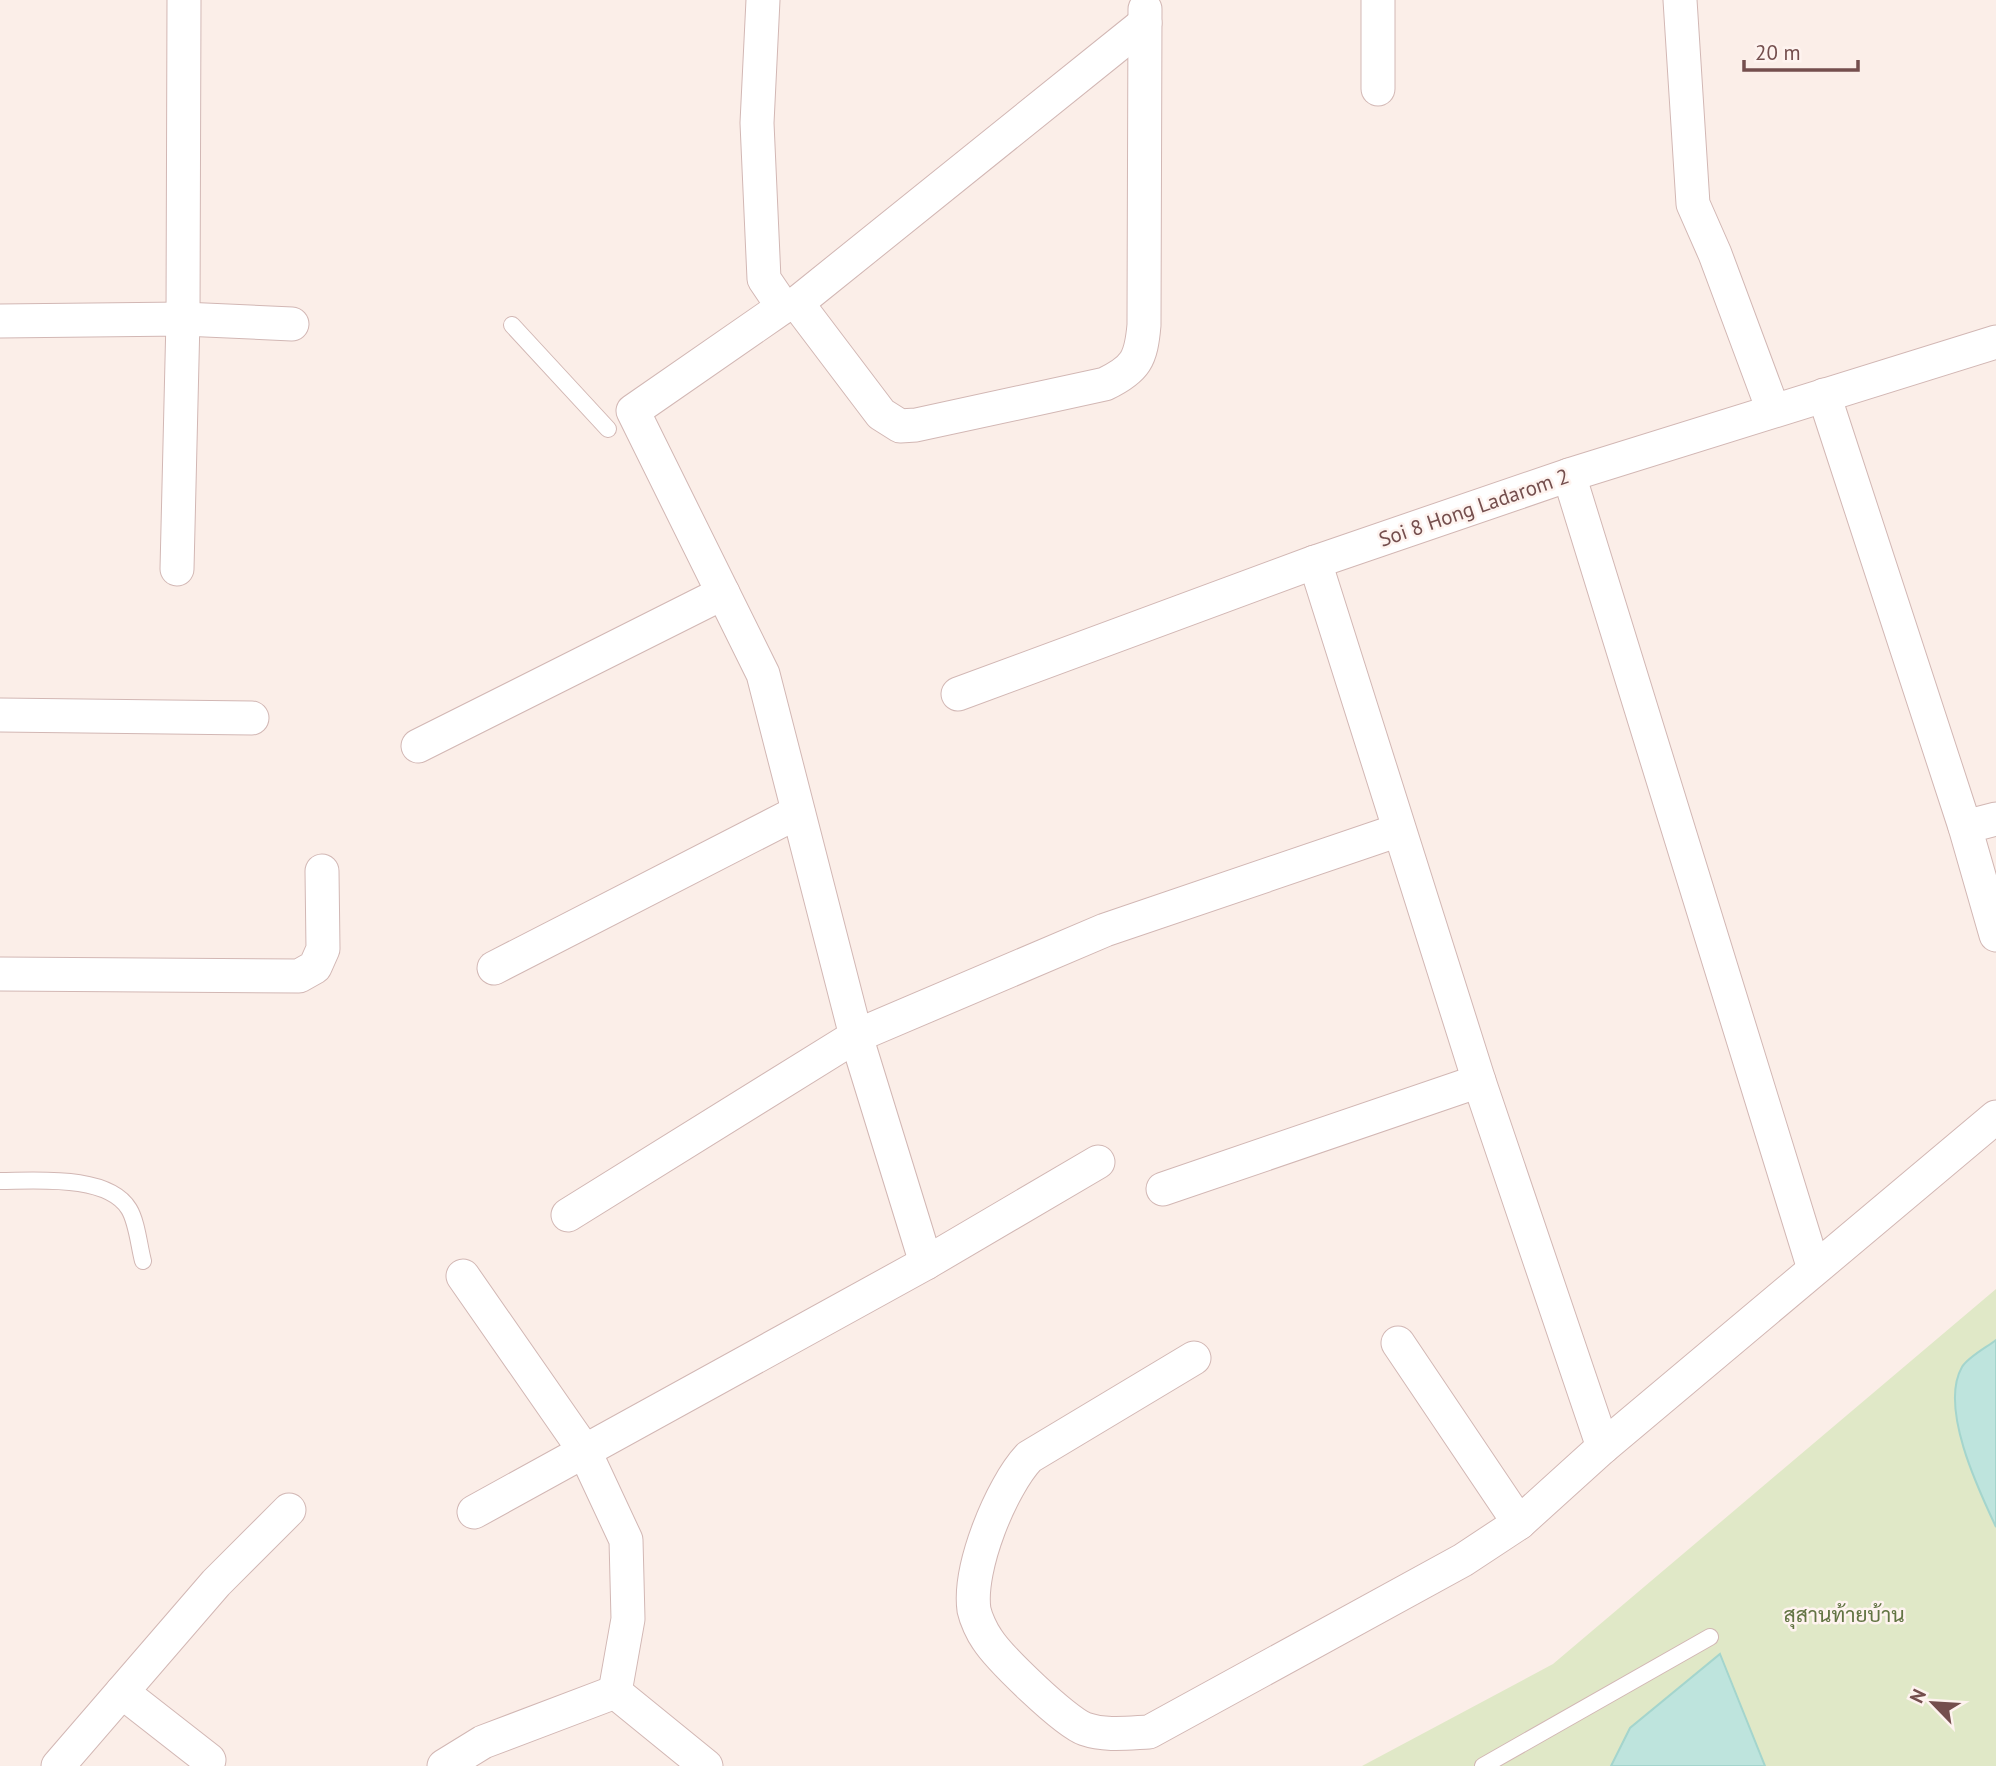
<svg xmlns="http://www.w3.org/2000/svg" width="1996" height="1766" font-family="'PT Sans',Sarabun,sans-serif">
	<rect width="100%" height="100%" fill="#fbeee8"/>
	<polygon fill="#e0e8c7" points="1996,1289 1996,1766 1362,1766 1553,1664"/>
	<g fill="#bee4dd" stroke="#a4d5cd" stroke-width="2">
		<path d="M1996,1340V1527C1978,1489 1939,1407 1962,1367C1968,1357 1987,1347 1996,1340Z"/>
		<polygon points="1720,1654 1765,1766 1611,1766 1630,1728"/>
	</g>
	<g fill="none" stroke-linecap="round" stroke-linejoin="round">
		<defs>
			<g id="lane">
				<polyline points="512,325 608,429"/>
				<path d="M0,1181C34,1181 108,1174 129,1209C137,1222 139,1246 143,1261"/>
				<polyline points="1483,1766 1710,1637"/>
			</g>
			<g id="street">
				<polyline points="763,0 757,123 764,279 783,307"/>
				<polyline points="1680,0 1693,204 1715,254 1773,410"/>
				<polyline points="1378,89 1378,0"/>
				<path d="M797,303L881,414L900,426L916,425L1105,384C1136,369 1141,359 1144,325L1145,9"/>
				<polyline points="0,321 183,319 292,324"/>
				<polyline points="1824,395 1965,827 1996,935"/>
				<polyline points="1569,475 1814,1269"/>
				<polyline points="1315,562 1479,1081 1603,1447"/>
				<polyline points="177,569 183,319 184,0"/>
				<polyline points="958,694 1315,562 1569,475 1996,342"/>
				<polyline points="0,715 252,718"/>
				<polyline points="418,746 723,593"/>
				<polyline points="1965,827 1996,819"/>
				<polyline points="494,968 798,812"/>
				<polyline points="0,974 299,976 315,967 323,949 322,871"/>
				<polyline points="1163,1189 1479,1081"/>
				<polyline points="568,1215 856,1036 1105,930 1399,830"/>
				<polyline points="926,1263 856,1036 763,674 633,411 783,307 797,303 1145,23"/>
				<polyline points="463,1276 584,1450 626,1540 628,1619 615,1692 706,1766"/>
				<polyline points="1398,1343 1519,1523"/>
				<path d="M1194,1358L1029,1457C1001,1487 968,1568 974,1610C976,1619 982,1632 987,1639C999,1658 1065,1722 1085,1729C1105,1736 1128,1733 1149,1732L1463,1560L1519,1523L1603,1447L1996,1117"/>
				<polyline points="474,1512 926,1263 1098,1162"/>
				<polyline points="122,1692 209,1760"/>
				<polyline points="58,1766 216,1583 289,1510"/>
				<polyline points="444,1766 483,1742 615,1692"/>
			</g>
		</defs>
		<use href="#lane" stroke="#d2b7b4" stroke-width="18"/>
		<use href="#street" stroke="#d2b7b4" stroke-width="35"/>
		<use href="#lane" stroke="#fff" stroke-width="16"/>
		<use href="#street" stroke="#fff" stroke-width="33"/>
	</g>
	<g text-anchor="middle" stroke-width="5" stroke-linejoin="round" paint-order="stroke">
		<g font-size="21" fill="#744e4d" stroke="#fef3ef">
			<text transform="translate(1474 508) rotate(-19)" y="7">Soi 8 Hong Ladarom 2</text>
		</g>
		<g font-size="21" fill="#627443" stroke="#fef3ef">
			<text x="1844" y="1622">สุสานท้ายบ้าน</text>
		</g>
	</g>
	<g transform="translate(1933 1703) rotate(295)" stroke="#fef3ef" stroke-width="5" paint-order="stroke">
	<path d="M0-5L12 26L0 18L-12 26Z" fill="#744e4d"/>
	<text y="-10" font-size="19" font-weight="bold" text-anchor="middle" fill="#744e4d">N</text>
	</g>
	<path d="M1744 60v10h114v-10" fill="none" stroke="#744e4d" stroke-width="3.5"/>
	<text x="1755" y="60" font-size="21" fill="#744e4d" stroke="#fef3ef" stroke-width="5" paint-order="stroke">20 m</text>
</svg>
